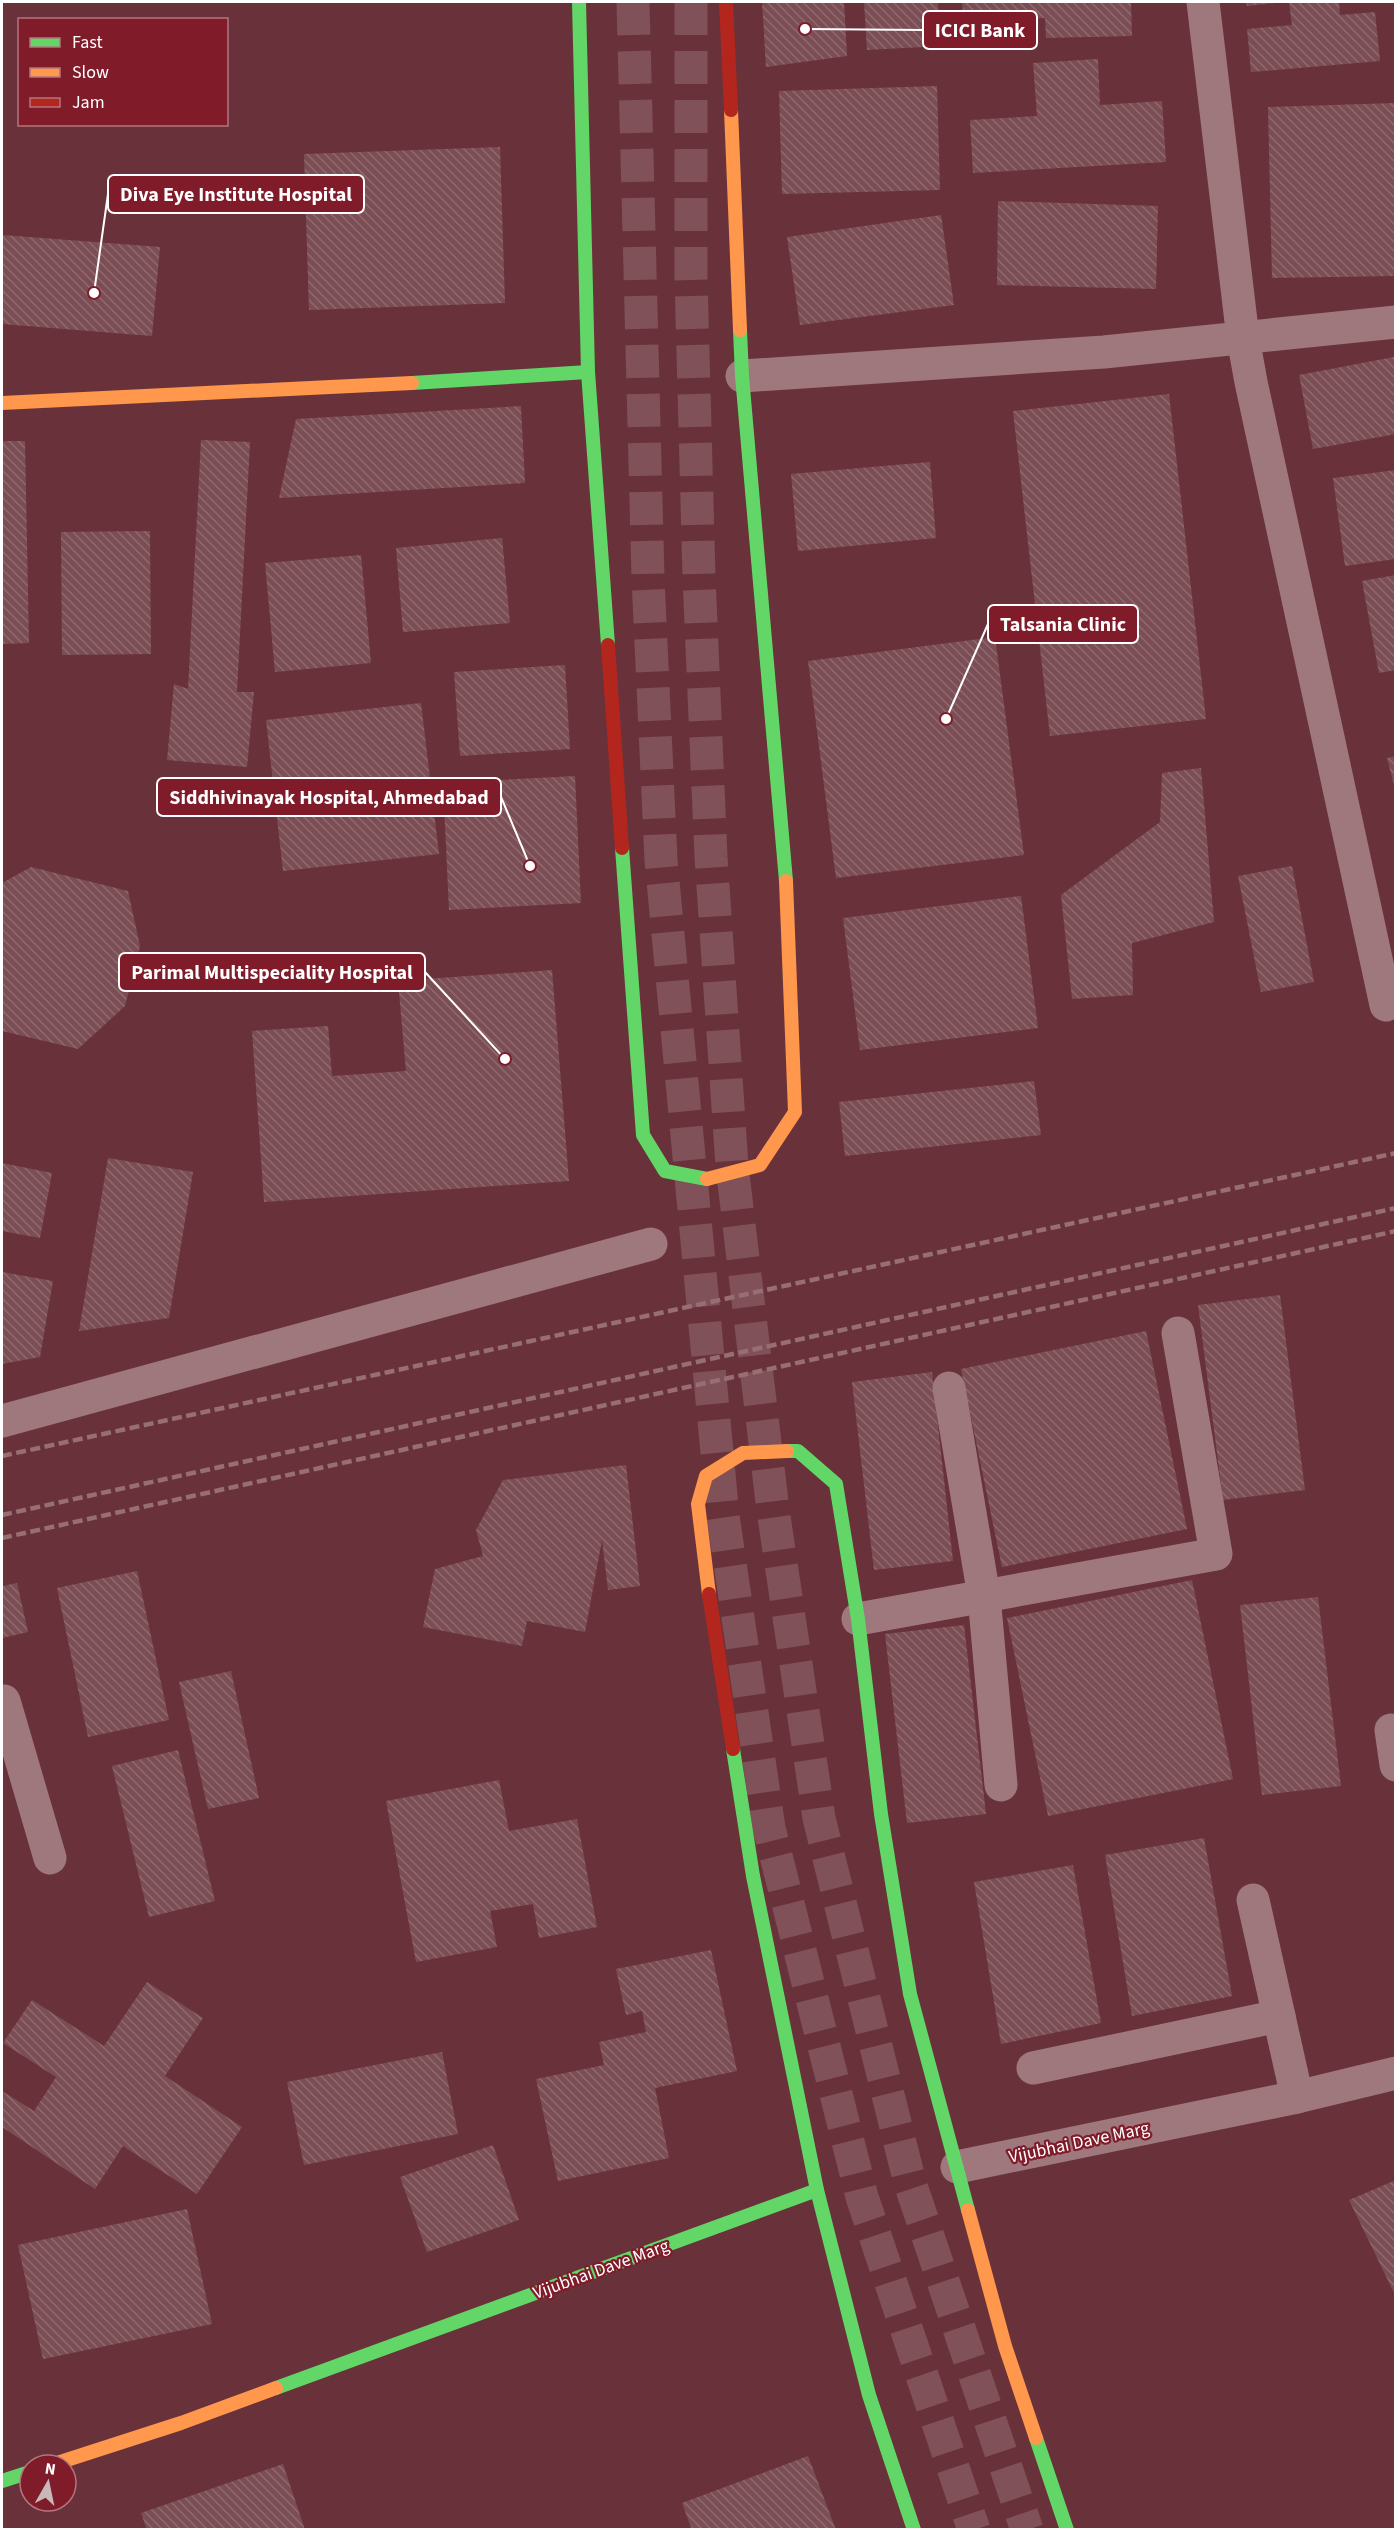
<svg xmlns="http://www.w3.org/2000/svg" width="1397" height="2531" font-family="'Source Sans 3',sans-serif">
	<defs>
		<pattern id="building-back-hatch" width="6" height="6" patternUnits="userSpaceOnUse" patternTransform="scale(1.5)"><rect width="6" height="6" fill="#7b4e55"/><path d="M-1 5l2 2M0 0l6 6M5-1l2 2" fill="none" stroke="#8f696e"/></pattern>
	</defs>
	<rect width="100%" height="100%" fill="#69323a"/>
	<g fill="url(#building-back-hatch)">
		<polygon points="762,2 844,2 847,56 766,67"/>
		<polygon points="864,2 938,2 941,46 867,50"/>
		<polygon points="962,2 1131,2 1132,36 1046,38 1045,18 1018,20 1018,37 982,38 980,13 963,13"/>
		<polygon points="1246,2 1275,2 1275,3 1247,6"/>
		<polygon points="1289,2 1339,2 1340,15 1375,12 1380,61 1251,72 1247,29 1292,25"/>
		<polygon points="1098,59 1100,105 1162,101 1166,162 973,173 970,120 1037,116 1033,63"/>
		<polygon points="937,86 940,190 782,194 779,91"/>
		<polygon points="1395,103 1396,276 1272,278 1268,107"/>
		<polygon points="500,147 505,303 309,310 304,154"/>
		<polygon points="998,201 1158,206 1156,289 997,285"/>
		<polygon points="941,215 954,305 800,325 787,237"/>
		<polygon points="3,235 160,247 152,336 2,324"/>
		<polygon points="1394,357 1396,434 1313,449 1299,375"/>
		<polygon points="1169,394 1206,719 1050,736 1013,411"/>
		<polygon points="521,406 525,483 279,498 296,419"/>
		<polygon points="201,440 250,442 237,692 254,692 247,767 167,760 174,684 188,689"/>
		<polygon points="2,441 25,441 29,643 2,644"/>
		<polygon points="930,462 936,538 798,551 791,474"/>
		<polygon points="1396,470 1396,559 1345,566 1333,478"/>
		<polygon points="150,531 151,654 62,655 61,532"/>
		<polygon points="502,538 510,623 403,632 396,548"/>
		<polygon points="361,555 371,663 275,672 265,563"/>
		<polygon points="1396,575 1396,670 1379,673 1362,581"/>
		<polygon points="995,637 1024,855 836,878 808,661"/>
		<polygon points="565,665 570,749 460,756 454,672"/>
		<polygon points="421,703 439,854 283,871 266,720"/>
		<polygon points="1396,756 1396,789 1395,789 1387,758"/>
		<polygon points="1201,768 1214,922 1132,943 1133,995 1072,999 1061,895 1160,822 1162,773"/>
		<polygon points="575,776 581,903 449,910 443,783"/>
		<polygon points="1292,866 1314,982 1261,992 1238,876"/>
		<polygon points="31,867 128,891 140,946 125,1006 78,1049 2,1031 2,883"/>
		<polygon points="1021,896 1038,1028 860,1050 843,918"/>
		<polygon points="552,970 569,1181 264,1202 252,1031 328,1026 332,1076 406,1071 398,981"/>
		<polygon points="1034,1081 1041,1135 845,1156 839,1102"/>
		<polygon points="108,1158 193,1172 169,1318 79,1331"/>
		<polygon points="2,1163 52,1173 40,1238 2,1231"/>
		<polygon points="2,1272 53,1281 40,1357 2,1364"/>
		<polygon points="1280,1295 1305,1490 1223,1500 1198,1305"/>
		<polygon points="1146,1331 1187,1529 1002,1567 961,1369"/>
		<polygon points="932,1372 953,1561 874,1570 852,1382"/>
		<polygon points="626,1465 640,1586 608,1590 602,1540 585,1632 527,1621 522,1646 423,1627 435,1569 483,1556 476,1530 503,1480"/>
		<polygon points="137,1571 169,1720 88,1737 57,1588"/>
		<polygon points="1192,1580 1233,1779 1048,1816 1007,1618"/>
		<polygon points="17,1583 28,1632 2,1638 2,1586"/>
		<polygon points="1318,1597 1341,1786 1262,1795 1240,1605"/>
		<polygon points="964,1625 986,1814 907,1823 885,1634"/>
		<polygon points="231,1671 259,1798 208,1809 179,1682"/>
		<polygon points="178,1750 215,1901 149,1917 112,1766"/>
		<polygon points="499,1780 509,1831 577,1819 597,1927 539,1938 533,1904 490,1911 497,1947 416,1962 386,1801"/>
		<polygon points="1204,1838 1232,1996 1132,2016 1105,1855"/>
		<polygon points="1073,1865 1101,2023 1001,2044 974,1882"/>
		<polygon points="711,1950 737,2071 655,2088 669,2158 558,2181 536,2079 604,2065 599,2042 646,2032 642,2011 626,2015 616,1969"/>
		<polygon points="147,1982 203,2018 165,2076 242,2127 197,2194 123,2146 95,2189 2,2127 2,2091 34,2111 56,2077 3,2043 32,2000 104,2046"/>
		<polygon points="442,2052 458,2134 304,2165 287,2082"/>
		<polygon points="493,2145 519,2220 427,2252 400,2177"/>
		<polygon points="1396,2180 1396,2297 1349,2200"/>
		<polygon points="187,2209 212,2324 43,2359 18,2245"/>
		<polygon points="808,2456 836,2530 692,2530 682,2503"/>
		<polygon points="283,2464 305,2530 147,2530 141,2513"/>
	</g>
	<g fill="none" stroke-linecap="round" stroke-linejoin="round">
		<g stroke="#805158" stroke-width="33" stroke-dasharray="33 16" stroke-linecap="butt">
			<polyline points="633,2 648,578 661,860 723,1516 769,1828 862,2197 974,2530"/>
			<polyline points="691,2 691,278 699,577 711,857 732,1166 773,1510 819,1818 910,2183 1027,2530"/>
		</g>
		<g stroke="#9f787e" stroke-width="33">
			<polyline points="1203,2 1243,338 1251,382 1386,1005"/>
			<polyline points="742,376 1104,352 1396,322"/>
			<polyline points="949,1388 984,1596 1001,1785"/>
			<polyline points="2,1421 651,1244"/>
			<polyline points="858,1619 1216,1554 1178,1333"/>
			<polyline points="4,1701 50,1858"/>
			<polyline points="1391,1730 1396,1765"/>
			<polyline points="1253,1900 1297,2097"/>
			<polyline points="1033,2068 1279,2016"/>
			<polyline points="957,2167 1297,2097 1396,2073"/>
		</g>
		<g stroke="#63d668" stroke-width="14">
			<polyline points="579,2 588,372 608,645"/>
			<polyline points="740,330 742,376 786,881"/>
			<polyline points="412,383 588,372"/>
			<polyline points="622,848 643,1135 665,1171 707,1179"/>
			<polyline points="787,1451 798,1451 836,1484 858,1619 881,1814 910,1994 968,2210"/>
			<polyline points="733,1749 753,1876 817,2190 869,2395 914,2530"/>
			<polyline points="276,2388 817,2190"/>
			<polyline points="1036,2438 1067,2530"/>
			<polyline points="2,2481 30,2472"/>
		</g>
		<g stroke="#ff974d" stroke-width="14">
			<polyline points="731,110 740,330"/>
			<polyline points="2,403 412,383"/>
			<polyline points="707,1179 760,1165 795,1112 786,881"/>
			<polyline points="709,1594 698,1504 706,1476 743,1453 787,1451"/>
			<polyline points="968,2210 1005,2346 1036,2438"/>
			<polyline points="51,2465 181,2423 276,2388"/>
		</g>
		<g stroke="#b3261e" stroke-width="14">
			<polyline points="726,2 731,110"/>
			<polyline points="608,645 622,848"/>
			<polyline points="709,1594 733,1749"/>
		</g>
		<g stroke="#976e76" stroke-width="4.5" stroke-dasharray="10 4.5" stroke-linecap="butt">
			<polyline points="2,1456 1396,1153"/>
			<polyline points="2,1515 1396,1208"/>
			<polyline points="2,1538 1396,1231"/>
		</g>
	</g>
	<g text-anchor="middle" stroke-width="4.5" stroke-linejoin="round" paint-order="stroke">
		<g font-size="18" fill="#fff" stroke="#801b2a">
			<text transform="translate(1079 2142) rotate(-12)" y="6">Vijubhai Dave Marg</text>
			<text transform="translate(601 2269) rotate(-20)" y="6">Vijubhai Dave Marg</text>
		</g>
	</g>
	<path fill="none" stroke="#fff" stroke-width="2" d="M805 29L923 30M94 293L108 194M946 719L988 624M530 866L501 797M505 1059L425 972"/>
	<g fill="#fff" stroke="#801b2a" stroke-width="2">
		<circle cx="805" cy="29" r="6"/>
		<circle cx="94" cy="293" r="6"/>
		<circle cx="946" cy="719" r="6"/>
		<circle cx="530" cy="866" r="6"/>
		<circle cx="505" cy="1059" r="6"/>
	</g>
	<g fill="#801b2a" stroke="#fff" stroke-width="2">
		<rect x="923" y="11" width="114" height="38" rx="6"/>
		<rect x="108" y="175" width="256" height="38" rx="6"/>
		<rect x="988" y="605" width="150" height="38" rx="6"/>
		<rect x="157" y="778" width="344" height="38" rx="6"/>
		<rect x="119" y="953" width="306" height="38" rx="6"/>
	</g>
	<g font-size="20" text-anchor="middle" font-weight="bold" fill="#fff">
		<text x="980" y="37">ICICI Bank</text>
		<text x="236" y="201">Diva Eye Institute Hospital</text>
		<text x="1063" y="631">Talsania Clinic</text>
		<text x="329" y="804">Siddhivinayak Hospital, Ahmedabad</text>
		<text x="272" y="979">Parimal Multispeciality Hospital</text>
	</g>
	<rect width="1397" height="2531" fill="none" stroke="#ffffff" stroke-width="6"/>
	<rect x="18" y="18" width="210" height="108" fill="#801b2a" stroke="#b3767f" stroke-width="1.5"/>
	<rect x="30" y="38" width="30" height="9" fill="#63d668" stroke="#b3767f" stroke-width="1.5"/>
	<text x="72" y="48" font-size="18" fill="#ffffff">Fast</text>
	<rect x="30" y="68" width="30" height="9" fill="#ff974d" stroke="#b3767f" stroke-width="1.5"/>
	<text x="72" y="78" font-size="18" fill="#ffffff">Slow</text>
	<rect x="30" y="98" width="30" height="9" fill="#b3261e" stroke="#b3767f" stroke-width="1.5"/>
	<text x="72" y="108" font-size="18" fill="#ffffff">Jam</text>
	<g transform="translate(48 2483) rotate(9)"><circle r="28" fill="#801b2a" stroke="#b3767f" stroke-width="1.5"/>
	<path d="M0-4.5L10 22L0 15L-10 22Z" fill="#cab7ba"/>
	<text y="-9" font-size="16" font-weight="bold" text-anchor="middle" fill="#ffffff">N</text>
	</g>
</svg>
